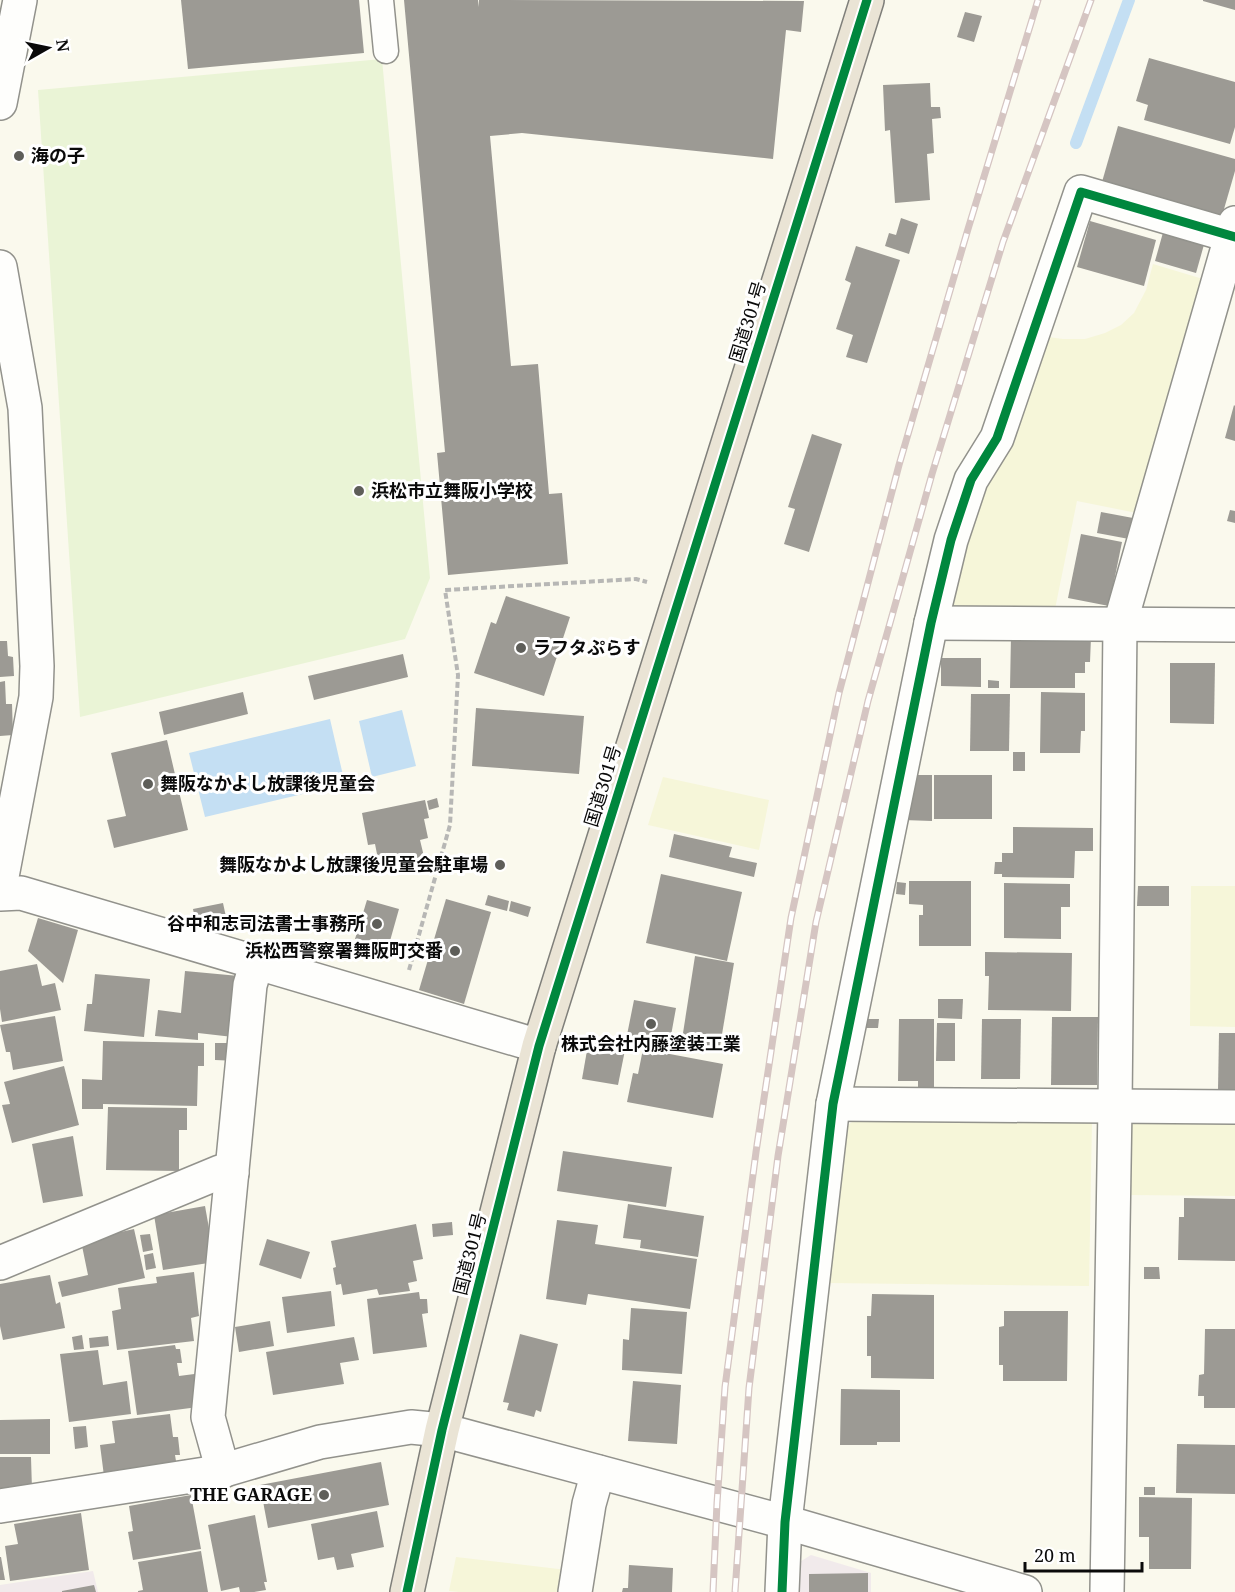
<svg xmlns="http://www.w3.org/2000/svg" width="1235" height="1592" font-family="'Noto Serif','Noto Sans JP',serif">
	<rect width="100%" height="100%" fill="#faf9ed"/>
	<g fill="#f1eaeb">
		<polygon points="811,1555 871,1573 871,1592 793,1592 795,1565"/>
		<polygon points="93,1571 98,1592 0,1592 0,1585"/>
	</g>
	<g fill="#f6f6d9">
		<polygon points="1153,264 1203,279 1137,513 1077,501 1055,609 951,608 959,543 1041,336 1063,339 1085,339 1105,333 1121,325 1134,313 1146,290"/>
		<polygon points="663,777 769,800 759,850 648,825"/>
		<polygon points="1191,886 1235,886 1235,1027 1190,1026"/>
		<polygon points="856,1119 1092,1121 1089,1286 827,1283 844,1128"/>
		<polygon points="1137,1121 1235,1122 1235,1196 1128,1195 1129,1128"/>
		<polygon points="456,1557 567,1570 564,1592 459,1592 449,1591"/>
	</g>
	<polygon fill="#eaf4d6" points="382,59 430,578 405,639 80,717 38,90"/>
	<g fill="#c4dff3">
		<polygon points="402,710 416,766 372,777 359,721"/>
		<polygon points="330,719 345,784 205,817 189,753"/>
	</g>
	<g fill="none" stroke-linecap="round" stroke-linejoin="round">
		<polyline stroke="#c4dff3" stroke-width="12" points="1076,143 1129,0"/>
	</g>
	<g fill="#9c9a94">
		<polygon points="181,0 359,0 364,53 188,69"/>
		<polygon points="404,0 478,0 479,7 479,0 804,1 801,32 786,30 773,159 522,133 490,136 511,366 538,364 549,494 562,493 568,564 448,575 437,453 445,452"/>
		<polygon points="1203,0 1235,0 1235,10 1203,1"/>
		<polygon points="965,12 982,16 974,42 957,37"/>
		<polygon points="1149,58 1235,82 1235,127 1230,144 1144,120 1148,105 1136,101"/>
		<polygon points="930,83 931,107 940,107 941,118 932,119 934,153 927,154 930,200 895,203 890,130 885,131 883,85"/>
		<polygon points="1118,126 1235,159 1235,171 1222,216 1102,182"/>
		<polygon points="901,218 918,224 909,254 885,246 889,233 896,235"/>
		<polygon points="1090,221 1156,240 1144,286 1077,267"/>
		<polygon points="1164,229 1205,241 1196,273 1155,261"/>
		<polygon points="856,246 900,260 867,363 846,357 853,335 836,329 851,283 845,280"/>
		<polygon points="1234,405 1235,406 1235,441 1225,438"/>
		<polygon points="812,434 842,444 809,552 784,544 795,509 788,507"/>
		<polygon points="1230,510 1235,511 1235,523 1227,521"/>
		<polygon points="1101,512 1133,518 1129,539 1097,533"/>
		<polygon points="1081,534 1122,542 1109,606 1068,598"/>
		<polygon points="506,596 570,617 544,696 474,673 491,622 496,624"/>
		<polygon points="1011,636 1091,637 1090,662 1085,662 1085,673 1075,673 1075,688 1010,688"/>
		<polygon points="0,641 7,641 8,656 13,657 14,676 0,677"/>
		<polygon points="403,654 408,677 314,700 308,676"/>
		<polygon points="941,658 981,658 981,687 941,686"/>
		<polygon points="1170,663 1215,663 1214,724 1170,723"/>
		<polygon points="988,680 999,681 999,688 988,688"/>
		<polygon points="5,681 6,704 12,704 13,735 0,736 0,682"/>
		<polygon points="243,692 248,714 164,735 159,712"/>
		<polygon points="1041,692 1085,693 1085,731 1081,731 1080,753 1040,753"/>
		<polygon points="971,694 1010,694 1009,751 970,751"/>
		<polygon points="476,708 584,716 579,774 472,766"/>
		<polygon points="167,740 188,830 114,848 107,820 126,816 111,753"/>
		<rect x="1013" y="752" width="12" height="19"/>
		<polygon points="912,775 932,775 932,821 903,820"/>
		<rect x="934" y="775" width="58" height="44"/>
		<polygon points="437,798 439,807 429,810 427,801"/>
		<polygon points="425,800 429,818 424,819 428,838 420,840 426,865 381,874 375,844 368,845 362,813"/>
		<polygon points="1013,827 1093,828 1093,851 1075,851 1074,878 1002,877 1002,874 994,874 995,862 1002,862 1002,853 1013,853"/>
		<polygon points="674,834 732,847 729,857 757,863 754,877 669,857"/>
		<polygon points="661,874 742,892 727,961 646,943"/>
		<polygon points="909,881 971,881 971,946 919,946 919,915 923,915 923,905 909,904"/>
		<polygon points="897,882 906,883 905,895 896,894"/>
		<polygon points="1004,883 1070,884 1070,907 1061,907 1061,939 1004,938"/>
		<polygon points="1138,886 1169,886 1169,906 1137,906"/>
		<polygon points="488,895 509,901 507,911 485,905"/>
		<polygon points="446,899 491,912 464,1004 419,990"/>
		<polygon points="367,900 399,909 388,948 355,939"/>
		<polygon points="511,901 531,907 528,917 509,911"/>
		<polygon points="223,903 226,917 196,924 193,909"/>
		<polygon points="38,918 78,930 63,983 28,951"/>
		<polygon points="985,952 1072,953 1071,1011 988,1010 989,976 985,976"/>
		<polygon points="695,956 734,963 719,1052 681,1046"/>
		<polygon points="37,964 42,986 55,983 61,1010 2,1022 0,1009 0,971"/>
		<polygon points="185,971 239,976 233,1037 198,1033 198,1040 155,1036 158,1010 181,1013"/>
		<polygon points="95,974 150,979 144,1037 84,1031 87,1004 92,1004"/>
		<polygon points="938,999 963,999 962,1019 938,1018"/>
		<polygon points="634,1000 676,1008 670,1041 659,1039 658,1046 626,1040"/>
		<polygon points="55,1016 63,1061 13,1070 10,1052 6,1052 0,1025"/>
		<polygon points="1052,1017 1098,1017 1097,1085 1051,1085"/>
		<polygon points="865,1019 879,1019 878,1028 865,1028"/>
		<polygon points="899,1019 934,1019 934,1088 918,1089 918,1081 898,1081"/>
		<polygon points="982,1019 1021,1019 1020,1079 981,1079"/>
		<polygon points="937,1023 955,1023 955,1061 936,1061"/>
		<polygon points="1219,1033 1235,1033 1235,1090 1218,1090"/>
		<polygon points="589,1039 626,1045 618,1085 582,1079"/>
		<polygon points="103,1041 204,1043 204,1066 198,1066 197,1106 103,1104 103,1109 82,1109 82,1079 102,1080"/>
		<polygon points="215,1043 238,1043 238,1061 215,1060"/>
		<polygon points="643,1049 723,1064 713,1118 627,1102 633,1073 638,1074"/>
		<polygon points="64,1066 79,1125 12,1143 2,1105 10,1104 4,1082"/>
		<polygon points="108,1107 187,1108 187,1130 179,1130 179,1171 106,1170"/>
		<polygon points="73,1136 83,1196 43,1203 32,1144"/>
		<polygon points="563,1151 672,1167 666,1207 557,1191"/>
		<polygon points="1184,1198 1235,1199 1235,1261 1178,1260 1179,1217 1184,1217"/>
		<polygon points="628,1204 704,1216 698,1257 640,1248 641,1240 623,1238"/>
		<polygon points="205,1206 215,1262 163,1270 154,1215"/>
		<polygon points="557,1220 598,1225 595,1244 697,1259 690,1309 588,1294 586,1305 546,1299"/>
		<polygon points="452,1222 453,1235 433,1237 432,1224"/>
		<polygon points="416,1224 423,1259 413,1261 417,1281 408,1283 410,1291 379,1295 377,1289 343,1295 341,1284 336,1285 333,1268 336,1267 331,1241"/>
		<polygon points="134,1229 145,1278 62,1297 58,1282 88,1275 81,1241"/>
		<polygon points="150,1234 153,1250 143,1252 140,1235"/>
		<polygon points="267,1239 310,1252 301,1279 259,1265"/>
		<polygon points="153,1253 156,1268 146,1270 144,1255"/>
		<polygon points="1144,1267 1159,1267 1160,1279 1144,1279"/>
		<polygon points="194,1272 199,1316 191,1318 194,1341 117,1350 112,1311 121,1309 118,1288 157,1283 156,1277"/>
		<polygon points="50,1275 56,1304 60,1302 65,1328 3,1340 0,1326 0,1284"/>
		<polygon points="331,1291 335,1326 287,1333 282,1297"/>
		<polygon points="419,1292 420,1299 427,1299 428,1313 422,1314 427,1347 373,1354 367,1299"/>
		<polygon points="872,1294 934,1295 934,1379 871,1378 871,1356 867,1356 867,1316 871,1316"/>
		<polygon points="631,1308 687,1312 682,1374 622,1370 623,1339 629,1340"/>
		<polygon points="1004,1311 1068,1311 1067,1381 1003,1381 1003,1365 999,1365 999,1327 1004,1326"/>
		<polygon points="270,1321 274,1346 239,1352 235,1327"/>
		<polygon points="1205,1329 1235,1329 1235,1408 1204,1408 1204,1396 1198,1396 1199,1375 1204,1374"/>
		<polygon points="520,1334 558,1344 541,1412 536,1410 534,1417 507,1410 509,1403 503,1402"/>
		<polygon points="82,1335 84,1349 74,1350 72,1337"/>
		<polygon points="108,1336 109,1346 90,1348 89,1338"/>
		<polygon points="354,1337 359,1360 340,1363 344,1384 273,1395 266,1352"/>
		<polygon points="175,1345 176,1349 180,1349 182,1363 177,1363 179,1376 202,1373 198,1407 137,1415 128,1351"/>
		<polygon points="98,1350 103,1385 127,1381 131,1414 69,1422 60,1354"/>
		<polygon points="633,1381 681,1385 677,1444 628,1441"/>
		<polygon points="841,1389 900,1390 900,1442 877,1442 877,1445 840,1445"/>
		<polygon points="170,1414 173,1437 178,1437 180,1455 175,1455 177,1467 104,1476 100,1445 115,1443 112,1421"/>
		<polygon points="50,1419 50,1454 0,1454 0,1420"/>
		<polygon points="86,1426 88,1447 75,1449 73,1427"/>
		<polygon points="1177,1444 1235,1445 1235,1494 1176,1493"/>
		<polygon points="0,1457 31,1457 32,1490 0,1490"/>
		<polygon points="381,1462 389,1505 268,1528 260,1485"/>
		<rect x="1144" y="1487" width="11" height="8"/>
		<polygon points="191,1495 201,1549 133,1560 128,1532 133,1531 129,1506"/>
		<polygon points="1139,1497 1192,1498 1191,1569 1149,1569 1149,1537 1139,1537"/>
		<polygon points="377,1511 384,1547 351,1554 354,1567 337,1570 334,1557 318,1560 311,1524"/>
		<polygon points="81,1513 89,1570 10,1581 5,1546 18,1544 14,1524"/>
		<polygon points="255,1515 267,1582 264,1582 266,1590 254,1592 240,1592 239,1587 221,1591 208,1525"/>
		<polygon points="201,1551 208,1592 138,1592 138,1591 143,1590 138,1562"/>
		<polygon points="0,1557 1,1557 5,1580 0,1580"/>
		<polygon points="629,1565 673,1568 672,1592 622,1592 623,1588 628,1588"/>
		<polygon points="868,1573 868,1592 809,1592 809,1574"/>
		<polygon points="94,1585 96,1592 62,1592 62,1591"/>
	</g>
	<g fill="none" stroke-linecap="round" stroke-linejoin="round">
		<defs>
			<polyline id="service" points="381,0 386,51"/>
			<g id="minor">
				<polyline points="0,103 20,0"/>
				<polyline points="0,267 25,408 37,666 36,697 0,887"/>
				<polyline points="931,623 1235,625"/>
				<polyline points="0,894 21,893 539,1046"/>
				<polyline points="833,1104 1235,1107"/>
				<polyline points="0,1263 220,1172 232,1173"/>
				<polyline points="223,1471 208,1417 250,985 257,962"/>
				<polyline points="0,1506 218,1472 320,1442 411,1427 442,1430 785,1522 1025,1592"/>
				<polyline points="575,1592 589,1504 598,1472"/>
				<polyline points="782,1592 785,1522 833,1104 931,623 951,540 971,480 997,438 1081,192 1235,237"/>
				<polyline points="1107,1592 1115,1106 1120,624 1235,223"/>
			</g>
			<polyline id="trunk" points="407,1592 442,1430 539,1046 867,0"/>
		</defs>
		<use href="#service" stroke="#92928c" stroke-width="27"/>
		<use href="#minor" stroke="#92928c" stroke-width="36"/>
		<use href="#trunk" stroke="#7f7f7a" stroke-width="36"/>
		<polyline stroke="#b7b7b5" stroke-width="4" stroke-dasharray="6 3" stroke-linecap="butt" points="409,970 450,825 458,675 445,590 636,579 647,582"/>
		<use href="#service" stroke="#fefefc" stroke-width="24"/>
		<use href="#minor" stroke="#fefefc" stroke-width="33"/>
		<use href="#trunk" stroke="#eae4d5" stroke-width="33"/>
		<defs>
			<g id="rail">
				<polyline points="713,1592 717,1503 725,1387 756,1152 791,918 839,693 899,465 968,229 1038,0"/>
				<polyline points="735,1592 749,1388 778,1156 816,922 868,701 932,474 1003,242 1091,0"/>
			</g>
		</defs>
		<use href="#rail" stroke="#d5c5c2" stroke-width="7"/>
		<use href="#rail" stroke="#fff" stroke-width="4.5" stroke-dasharray="14" stroke-linecap="butt"/>
		<defs>
			<g id="cycleway">
				<polyline points="407,1592 442,1430 539,1046 867,0"/>
				<polyline points="782,1592 785,1522 833,1104 931,623 951,540 971,480 997,438 1081,192 1235,237"/>
			</g>
		</defs>
		<use href="#cycleway" stroke="#fff" stroke-width="13"/>
		<use href="#cycleway" stroke="#00873e" stroke-width="9"/>
	</g>
	<g fill="#5e5e59" stroke="#fff" stroke-width="2">
		<circle cx="19" cy="156" r="6"/>
		<circle cx="359" cy="491" r="6"/>
		<circle cx="521" cy="648" r="6"/>
		<circle cx="148" cy="784" r="6"/>
		<circle cx="500" cy="865" r="6"/>
		<circle cx="377" cy="924" r="6"/>
		<circle cx="455" cy="951" r="6"/>
		<circle cx="651" cy="1024" r="6"/>
		<circle cx="324" cy="1495" r="6"/>
	</g>
	<g text-anchor="middle" stroke-width="6" stroke-linejoin="round" paint-order="stroke">
		<g font-size="18" font-weight="bold" fill="#0a0a0a" stroke="#fff" text-anchor="start">
			<text x="31" y="162">海の子</text>
			<text x="371" y="497">浜松市立舞阪小学校</text>
			<text x="533" y="654">ラフタぷらす</text>
			<text x="160" y="790">舞阪なかよし放課後児童会</text>
			<text x="488" y="871" text-anchor="end">舞阪なかよし放課後児童会駐車場</text>
			<text x="365" y="930" text-anchor="end">谷中和志司法書士事務所</text>
			<text x="443" y="957" text-anchor="end">浜松西警察署舞阪町交番</text>
			<text x="651" y="1050" text-anchor="middle">株式会社内藤塗装工業</text>
			<text x="312" y="1501" text-anchor="end">THE GARAGE</text>
		</g>
		<g font-size="18" fill="#0a0a0a" stroke="#fff">
			<text transform="translate(748 322) rotate(-73)" y="6">国道301号</text>
			<text transform="translate(603 786) rotate(-73)" y="6">国道301号</text>
			<text transform="translate(470 1254) rotate(-76)" y="6">国道301号</text>
		</g>
	</g>
	<g transform="translate(48 48) rotate(81)" stroke="#ffffff" stroke-width="4.5" paint-order="stroke">
	<path d="M0-4.5L10 22L0 15L-10 22Z" fill="#0a0a0a"/>
	<text y="-9" font-size="16" font-weight="bold" text-anchor="middle" fill="#0a0a0a">N</text>
	</g>
	<path d="M1025 1562v9h117v-9" fill="none" stroke="#0a0a0a" stroke-width="3"/>
	<text x="1034" y="1562" font-size="18" fill="#0a0a0a" stroke="#ffffff" stroke-width="4.5" paint-order="stroke">20 m</text>
</svg>
